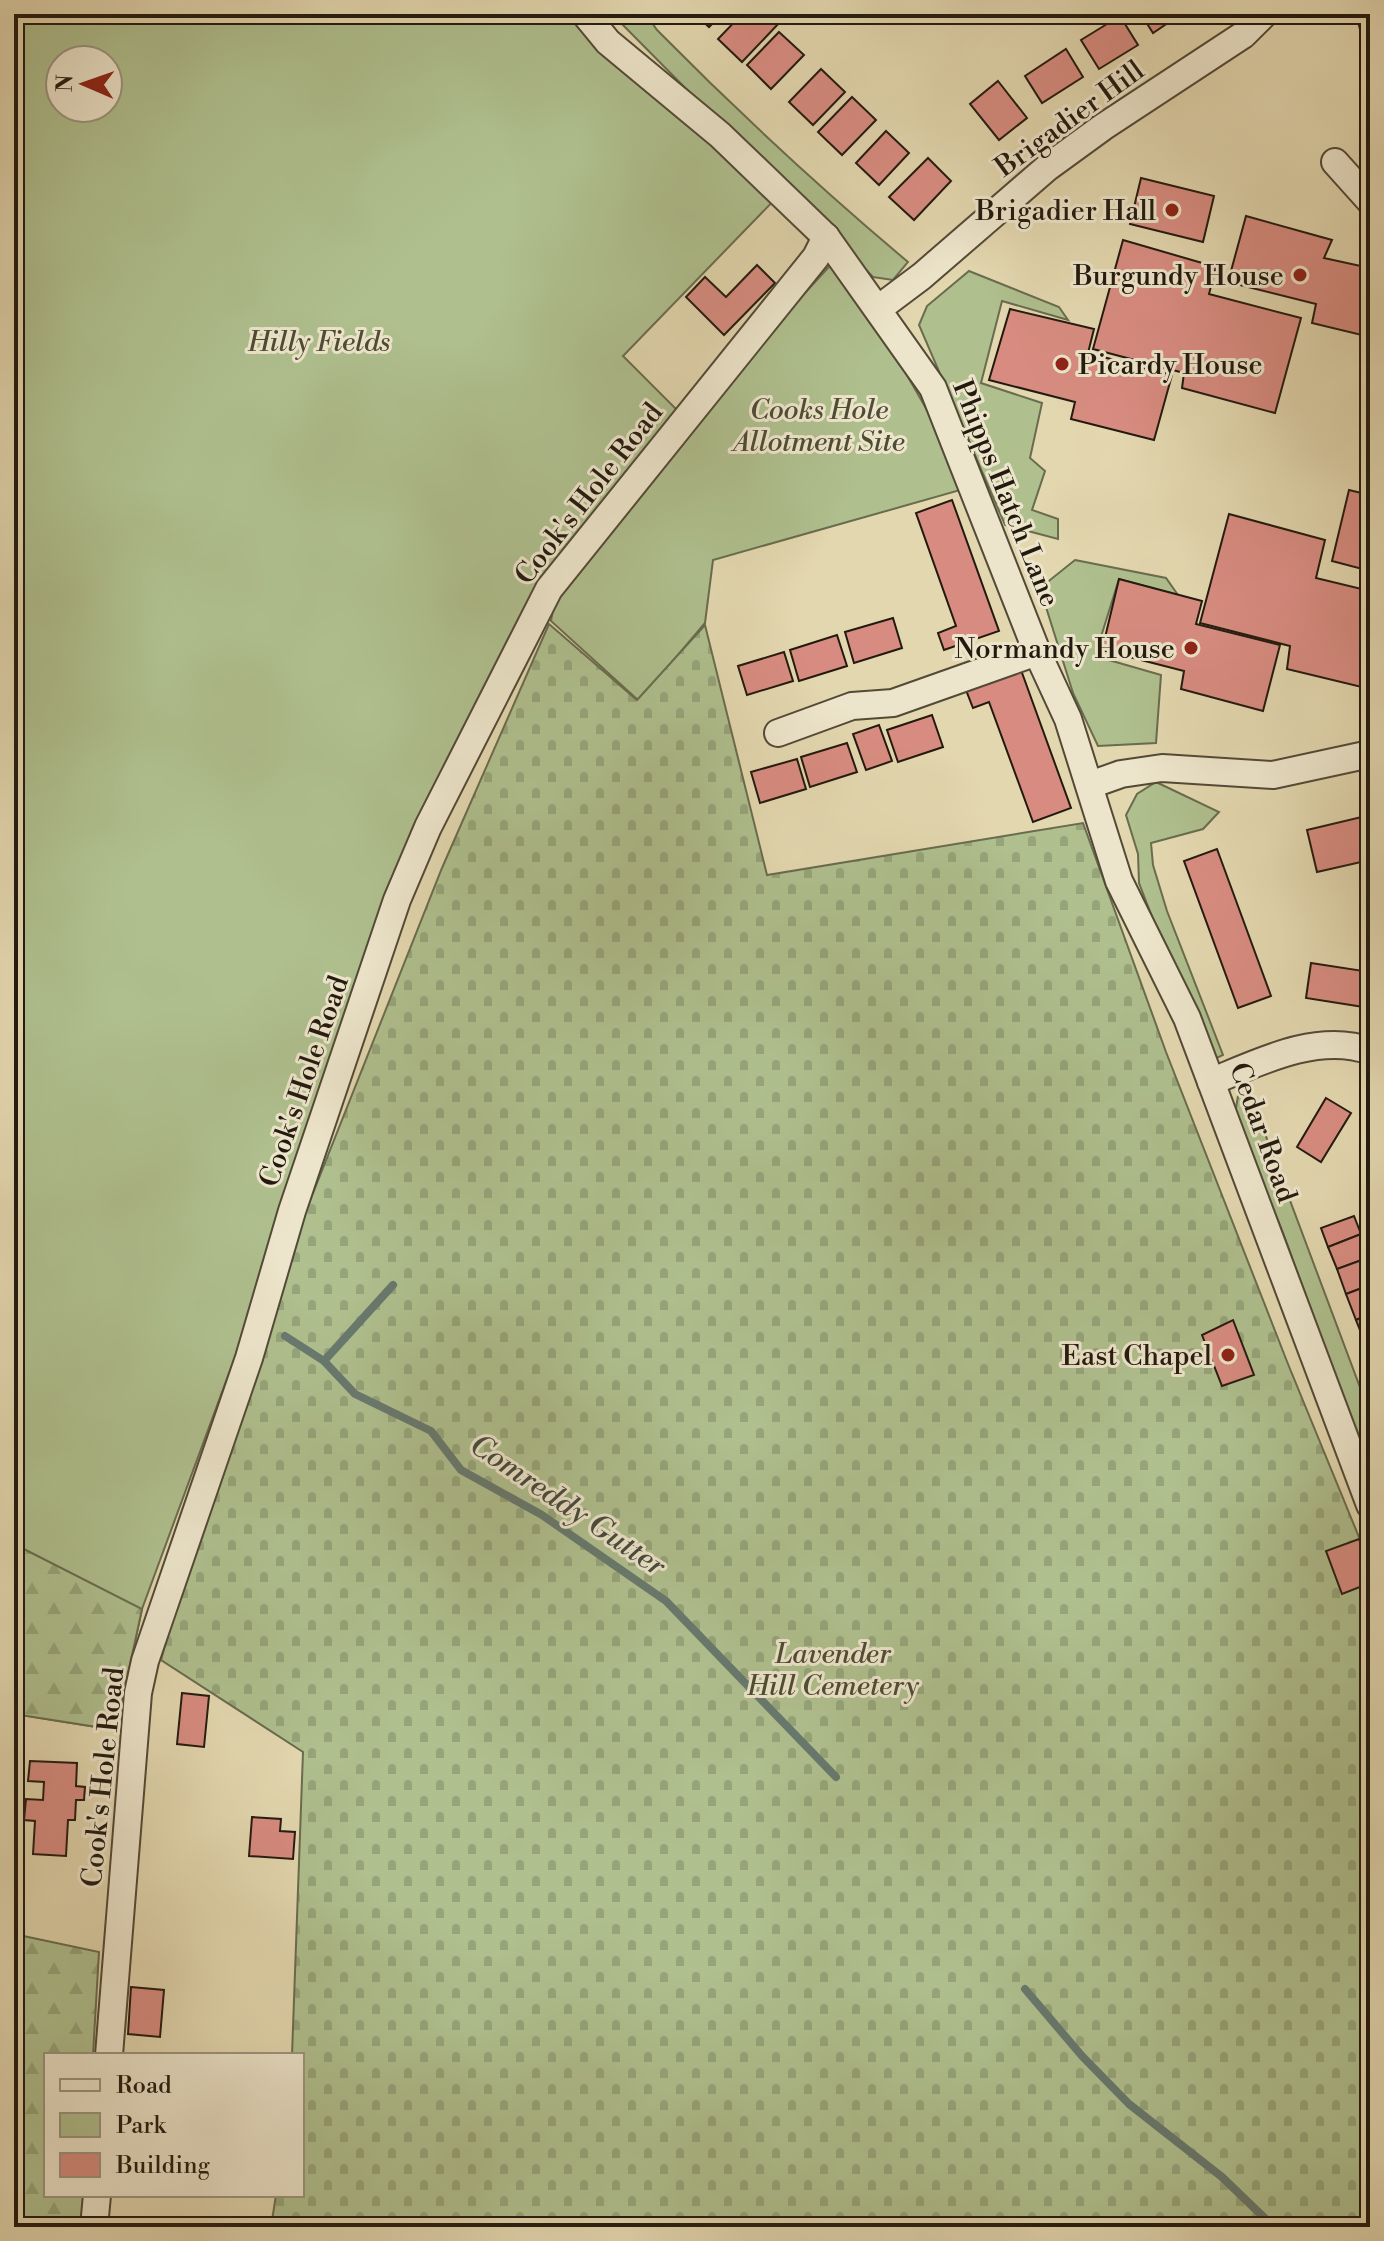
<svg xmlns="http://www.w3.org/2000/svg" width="1384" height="2241" font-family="'Libre Bodoni',serif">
	<defs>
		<pattern id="forest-firs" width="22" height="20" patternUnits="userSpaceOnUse" patternTransform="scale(2)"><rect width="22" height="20" fill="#afbf8e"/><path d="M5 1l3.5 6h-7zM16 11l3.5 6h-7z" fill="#96a479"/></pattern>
		<pattern id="cemetery-stones" width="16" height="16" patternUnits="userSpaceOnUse" patternTransform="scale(2)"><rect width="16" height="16" fill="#afbf8e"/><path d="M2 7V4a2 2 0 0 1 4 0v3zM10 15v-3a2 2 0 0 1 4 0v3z" fill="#96a479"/></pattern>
	</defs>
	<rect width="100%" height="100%" fill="#e3d7af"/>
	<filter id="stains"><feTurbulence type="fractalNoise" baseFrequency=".0025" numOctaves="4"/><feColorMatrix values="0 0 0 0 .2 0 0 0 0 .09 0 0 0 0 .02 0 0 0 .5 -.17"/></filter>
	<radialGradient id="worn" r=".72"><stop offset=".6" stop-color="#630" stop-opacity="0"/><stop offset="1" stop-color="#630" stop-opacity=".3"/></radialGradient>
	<g fill="#afbf8e" stroke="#696c4e" stroke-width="2" fill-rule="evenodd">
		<path d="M14,14H593L714,117L612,14H646L657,30C737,111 821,189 908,262L893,280L873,277L829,232L781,193L623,356L682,415L543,587L329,1086L232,1365L142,1609L116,1730L14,1714ZM60,60H108V108H60Z"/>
		<polygon points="837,258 872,314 971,487 713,560 705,623 639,701 551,621 556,591 725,380"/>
		<polygon points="969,271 1059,307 1068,320 1002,301 981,383 1042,403 1030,458 1045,471 1032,510 1058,519 1058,539 1005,525 919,325 927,306"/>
		<polygon points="1075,560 1166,578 1178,595 1119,579 1095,656 1161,675 1156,743 1098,746 1073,693 1040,588"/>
		<polygon points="1156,782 1219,812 1203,829 1151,843 1153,865 1167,911 1223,1055 1208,1062 1139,883 1138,854 1126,815 1137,794"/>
		<polygon points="1246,1083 1370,1414 1370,1470 1283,1233 1235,1114 1239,1090"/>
	</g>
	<g fill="url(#forest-firs)" stroke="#696c4e" stroke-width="2">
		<polygon points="14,1544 142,1609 116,1730 14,1714"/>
		<polygon points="14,1934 99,1952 93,2055 46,2055 46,2195 85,2195 84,2227 14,2227"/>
	</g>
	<polygon fill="url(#cemetery-stones)" stroke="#696c4e" stroke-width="2" points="549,624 637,700 705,625 767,875 1083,823 1166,1052 1288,1364 1370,1564 1370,2225 1367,2227 271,2227 276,2195 302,2195 302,2055 292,2055 303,1752 161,1660 238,1382 442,868"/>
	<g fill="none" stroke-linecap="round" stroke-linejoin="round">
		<g stroke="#67796e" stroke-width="8">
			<polyline points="285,1336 324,1361 355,1394 431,1431 461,1470 542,1515 666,1601 836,1777"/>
			<polyline points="324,1361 393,1285"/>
			<polyline points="1025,1989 1082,2056 1129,2104 1222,2177 1274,2227"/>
		</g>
	</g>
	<g fill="#d88c81" stroke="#231a0f" stroke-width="2">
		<polygon points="695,14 722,14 709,27"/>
		<polygon points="742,14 763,16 774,14 781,21 742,62 718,39"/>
		<polygon points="1141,14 1181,14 1153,33"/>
		<polygon points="1356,14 1370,14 1370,27 1360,29"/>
		<polygon points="1120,16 1138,45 1099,69 1081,40"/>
		<polygon points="1370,27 1370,46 1365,47 1360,29"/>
		<polygon points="779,32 804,55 771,89 747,65"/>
		<polygon points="1066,49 1083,77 1042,103 1025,76"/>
		<polygon points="821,69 845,92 813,125 789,102"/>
		<polygon points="998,81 1027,118 999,140 970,104"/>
		<polygon points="852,97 876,120 842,155 818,132"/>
		<polygon points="886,131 909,153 879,185 856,163"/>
		<polygon points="928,158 951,181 914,220 889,197"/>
		<polygon points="1141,178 1214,196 1203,242 1130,224"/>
		<polygon points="1246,216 1332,240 1324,258 1370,268 1370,337 1312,323 1316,304 1228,282"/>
		<polygon points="1123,240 1216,267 1209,294 1301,318 1275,413 1182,388 1184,373 1093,349"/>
		<polygon points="757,265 775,283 724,335 686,297 705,277 726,297"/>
		<polygon points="1010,309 1094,329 1088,353 1172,375 1154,440 1071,419 1075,402 989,380"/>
		<polygon points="1349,490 1370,495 1370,571 1332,561"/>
		<polygon points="952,500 999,631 944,650 938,633 956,626 916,513"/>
		<polygon points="1229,514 1325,540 1316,578 1370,591 1370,689 1287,669 1290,646 1200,623"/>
		<polygon points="1119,579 1202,601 1196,624 1280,645 1263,711 1181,689 1184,671 1102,650"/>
		<polygon points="893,618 902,648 854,663 845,632"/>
		<polygon points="837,635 847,666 799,681 790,650"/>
		<polygon points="784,652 793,681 747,695 738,666"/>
		<polygon points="1021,670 1071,808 1033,822 989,702 973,708 966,690"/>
		<polygon points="932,715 943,747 898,762 887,730"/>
		<polygon points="879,725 892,761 866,770 853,734"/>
		<polygon points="847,743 857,772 810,787 801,757"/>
		<polygon points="797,759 806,789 760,803 751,772"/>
		<polygon points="1370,815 1370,860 1317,872 1307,830"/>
		<polygon points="1217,849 1271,996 1238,1008 1184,861"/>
		<polygon points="1311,963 1370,972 1370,1008 1306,998"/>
		<polygon points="1326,1098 1351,1113 1321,1162 1297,1147"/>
		<polygon points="1354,1216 1361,1234 1328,1247 1321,1228"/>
		<polygon points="1361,1234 1370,1257 1337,1269 1328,1247"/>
		<polygon points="1370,1257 1370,1285 1346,1294 1337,1269"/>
		<polygon points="1370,1285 1370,1314 1356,1320 1346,1294"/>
		<polygon points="1370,1314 1370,1341 1365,1343 1356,1320"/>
		<polygon points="1233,1320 1254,1375 1222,1386 1202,1335"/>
		<polygon points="1359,1539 1370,1567 1370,1583 1342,1594 1326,1551"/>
		<polygon points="182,1693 209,1696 204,1747 177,1744"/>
		<polygon points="30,1761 77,1763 76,1786 85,1787 84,1800 76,1800 75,1820 68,1820 66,1856 33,1854 35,1821 24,1820 26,1799 43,1800 44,1782 28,1781"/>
		<polygon points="252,1817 281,1819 280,1831 295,1832 293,1859 249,1856"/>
		<polygon points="131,1987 164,1990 160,2037 128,2034"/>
	</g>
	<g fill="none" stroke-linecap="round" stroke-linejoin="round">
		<defs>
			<g id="minor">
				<polyline points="585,14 608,42 720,135 826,237 933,388 1037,652 1068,719 1119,881 1187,1018 1370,1505"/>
				<polyline points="1335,162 1370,201"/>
				<polyline points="878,309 922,276 1048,167 1103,127 1243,35 1264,14"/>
				<polyline points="778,733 852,706 893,703 1037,652"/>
				<polyline points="1090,785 1121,774 1162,768 1273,775 1370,754"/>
				<path d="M1211,1082C1259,1062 1318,1032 1370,1051"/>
				<polyline points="109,2055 138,1693 145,1661 249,1358 292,1211 397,900 428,827 549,589 816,257 826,237"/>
				<polyline points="94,2227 97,2195"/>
			</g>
		</defs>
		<use href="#minor" stroke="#534937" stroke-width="30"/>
		<use href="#minor" stroke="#ede5cb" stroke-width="26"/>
	</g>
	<g fill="#8f2418" stroke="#ede5cb" stroke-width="3">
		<circle cx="1172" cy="210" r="8"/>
		<circle cx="1300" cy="275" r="8"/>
		<circle cx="1062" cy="364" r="8"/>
		<circle cx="1191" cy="648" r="8"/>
		<circle cx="1228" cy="1355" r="8"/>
	</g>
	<g text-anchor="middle" stroke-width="6" stroke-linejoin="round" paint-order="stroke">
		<g font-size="28" fill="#231a0f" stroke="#ede5cb">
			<text transform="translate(1069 118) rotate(-36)" y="10">Brigadier Hill</text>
			<text transform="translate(588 493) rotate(-52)" y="10">Cook's Hole Road</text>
			<text transform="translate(1007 493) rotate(68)" y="10">Phipps Hatch Lane</text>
			<text transform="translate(303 1081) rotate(-71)" y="10">Cook's Hole Road</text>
			<text transform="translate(1264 1132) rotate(70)" y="10">Cedar Road</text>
			<text transform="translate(102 1777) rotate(-84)" y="10">Cook's Hole Road</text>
		</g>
		<g font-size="28" fill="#231a0f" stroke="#ede5cb" text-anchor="end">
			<text x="1156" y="220">Brigadier Hall</text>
			<text x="1284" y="285">Burgundy House</text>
			<text x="1078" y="374" text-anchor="start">Picardy House</text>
			<text x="1175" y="658">Normandy House</text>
			<text x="1212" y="1365">East Chapel</text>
		</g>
		<g font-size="28" font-style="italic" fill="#4d4c35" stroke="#ede5cb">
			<text x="319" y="351">Hilly Fields</text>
			<text x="819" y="419">Cooks Hole<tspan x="819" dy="32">Allotment Site</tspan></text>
			<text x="833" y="1663">Lavender<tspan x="833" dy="32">Hill Cemetery</tspan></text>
		</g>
		<g font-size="30" font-style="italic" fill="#454a3f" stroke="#ede5cb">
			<text transform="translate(568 1505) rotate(34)" y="10">Comreddy Gutter</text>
		</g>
	</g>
	<rect width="1384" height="2241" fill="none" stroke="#e3d7af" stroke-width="48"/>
	<rect x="16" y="16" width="1352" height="2209" fill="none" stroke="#231a0f" stroke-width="4"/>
	<rect x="24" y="24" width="1336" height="2193" fill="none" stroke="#231a0f" stroke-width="2"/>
	<rect x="44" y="2053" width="260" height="144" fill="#ede5cb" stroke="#9c9480" stroke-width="2"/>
	<rect x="60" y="2079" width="40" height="12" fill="#ede5cb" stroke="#9c9480" stroke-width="2"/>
	<text x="116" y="2093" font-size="24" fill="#231a0f">Road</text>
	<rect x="60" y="2113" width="40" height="24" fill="#afbf8e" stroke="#9c9480" stroke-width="2"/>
	<text x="116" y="2133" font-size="24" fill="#231a0f">Park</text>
	<rect x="60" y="2153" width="40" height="24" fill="#d88c81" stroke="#9c9480" stroke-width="2"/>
	<text x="116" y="2173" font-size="24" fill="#231a0f">Building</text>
	<g transform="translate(84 84) rotate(272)"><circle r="38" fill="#ede5cb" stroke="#9c9480" stroke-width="2"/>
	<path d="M0-6L14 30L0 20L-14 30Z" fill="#8f2418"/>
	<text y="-12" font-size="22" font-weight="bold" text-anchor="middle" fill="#231a0f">N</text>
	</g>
	<rect width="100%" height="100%" filter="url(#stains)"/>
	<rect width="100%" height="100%" fill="url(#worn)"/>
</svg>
